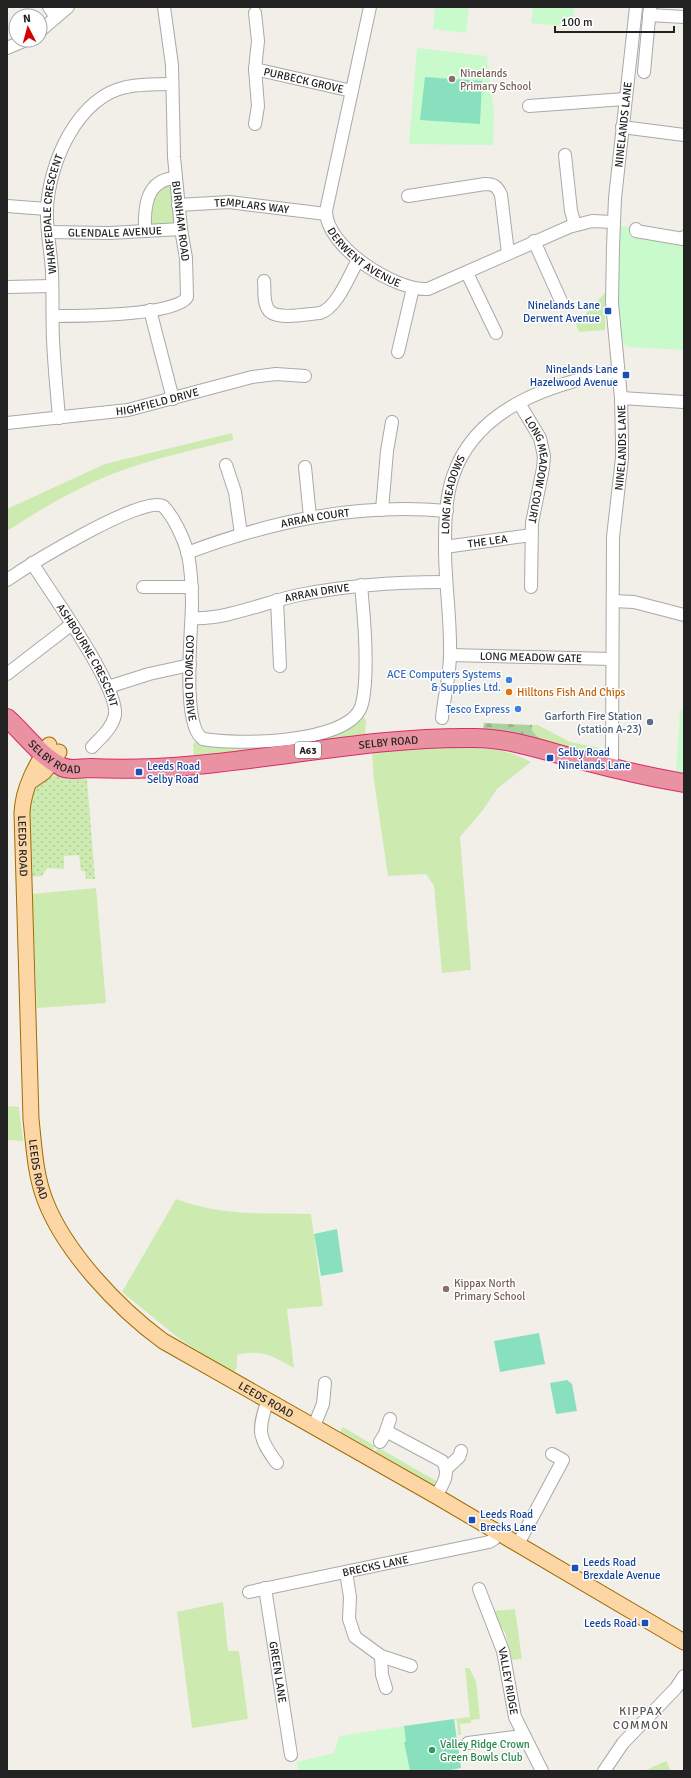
<svg xmlns="http://www.w3.org/2000/svg" width="691" height="1778" font-family="Signika,sans-serif">
	<defs>
		<pattern id="forest-firs" width="22" height="20" patternUnits="userSpaceOnUse"><rect width="22" height="20" fill="#add19e"/><path d="M5 1l3.5 6h-7zM16 11l3.5 6h-7z" fill="#95b388"/></pattern>
		<pattern id="garden-dots" width="8" height="8" patternUnits="userSpaceOnUse"><rect width="8" height="8" fill="#cdebb0"/><path d="M2 2h.1M6 6h.1" fill="none" stroke="#b0c997" stroke-width="1.8" stroke-linecap="round"/></pattern>
	</defs>
	<rect width="100%" height="100%" fill="#f2efe9"/>
	<g fill="#cdebb0">
		<polygon points="170,184 171,186 175,221 172,225 151,227 146,217 158,188"/>
		<polygon points="605,293 605,330 579,332 576,324"/>
		<path d="M232,433L233,440C193,450 151,459 112,474C75,489 41,509 7,531V509L105,464Z"/>
		<polygon points="362,715 366,720 365,736 314,740"/>
		<polygon points="532,725 538,725 570,742 600,748 589,751 541,741 532,731"/>
		<polygon points="198,741 267,748 194,758 193,744"/>
		<path d="M465,747C491,749 507,749 531,762L497,789L483,810L460,837L471,970L442,973L434,886L426,874L388,876L374,781L372,752L374,749Z"/>
		<polygon points="96,888 106,1003 37,1008 32,894"/>
		<polygon points="7,1106 19,1107 23,1141 7,1140"/>
		<path d="M176,1199C221,1216 264,1213 311,1214L323,1306L287,1309L294,1368C272,1356 262,1349 237,1355V1366L234,1373L181,1340L122,1292Z"/>
		<polygon points="343,1427 375,1446 372,1451 340,1432"/>
		<polygon points="379,1448 438,1482 435,1485 431,1485 374,1452"/>
		<polygon points="223,1602 228,1651 239,1651 248,1719 192,1728 177,1612"/>
		<polygon points="515,1609 522,1659 512,1660 505,1632 499,1626 493,1611"/>
		<polygon points="465,1668 469,1668 476,1681 480,1719 471,1720 471,1723 460,1724 461,1735 458,1735 457,1721 454,1719 470,1717"/>
		<polygon points="666,1761 671,1771 644,1771"/>
	</g>
	<polygon fill="url(#forest-firs)" points="484,723 532,725 532,731 541,740 483,729"/>
	<g fill="#c8facc">
		<polygon points="435,7 469,7 466,33 433,29"/>
		<polygon points="533,7 574,7 572,27 531,23"/>
		<polygon points="417,48 487,56 494,112 493,145 409,144"/>
		<polygon points="619,226 630,227 629,235 651,237 684,246 684,350 629,347 624,344 621,334 618,300"/>
		<polygon points="680,711 684,711 684,772 676,771"/>
		<polygon points="404,1726 406,1742 404,1743 410,1771 298,1771 297,1762 334,1753 339,1736"/>
	</g>
	<path fill="url(#garden-dots)" d="M52,775L87,779L95,879H86L85,871H81L79,855L64,856V869L47,868L42,876L31,877C29,848 16,788 52,775Z"/>
	<g fill="#88e0be">
		<polygon points="425,77 482,81 480,124 420,120"/>
		<polygon points="337,1229 343,1272 321,1276 314,1234"/>
		<polygon points="539,1333 545,1364 500,1372 494,1341"/>
		<polygon points="567,1380 572,1384 577,1411 556,1414 550,1383"/>
		<polygon points="454,1719 461,1768 445,1771 410,1771 404,1742 406,1742 404,1726"/>
	</g>
	<g fill="none" stroke-linecap="round" stroke-linejoin="round">
		<defs>
			<g id="minor">
				<polyline points="49,7 56,17"/>
				<path id="s1" d="M370,7L326,211C326,247 395,291 428,289L569,227L592,221L613,222"/>
				<polyline points="255,13 258,41 255,69 258,106 255,124"/>
				<polyline points="649,15 684,17"/>
				<polyline points="40,31 68,7"/>
				<polyline points="7,48 26,40"/>
				<path id="s2" d="M255,69L352,91"/>
				<polyline points="644,72 650,7"/>
				<polyline points="529,106 625,99"/>
				<polyline points="622,127 684,135"/>
				<polyline points="565,155 571,211 575,225"/>
				<path d="M408,196L485,184C494,184 497,186 501,195L508,253"/>
				<path id="s3" d="M178,205L229,202L326,214"/>
				<polyline points="7,206 47,209"/>
				<polyline points="636,229 636,231 683,239 684,237"/>
				<path d="M145,231C144,207 146,180 175,178"/>
				<path id="s4" d="M49,232L110,233L181,229"/>
				<polyline points="534,241 561,301"/>
				<polyline points="467,273 496,333"/>
				<path d="M264,281C265,289 263,302 268,309C274,321 307,314 320,313C337,308 349,276 358,260"/>
				<polyline points="7,287 52,286"/>
				<polyline points="150,310 173,399"/>
				<path d="M53,316C76,316 178,316 187,297L186,258L181,229L174,157L172,65L164,7"/>
				<polyline points="398,352 413,288"/>
				<polyline points="621,398 684,402"/>
				<path id="s5" d="M519,403L540,438L544,456L543,468L532,523L531,587"/>
				<path id="s6" d="M59,418C57,392 54,365 53,339C52,317 53,295 52,272C51,251 46,230 47,209C49,163 77,98 126,87C141,84 157,84 172,84"/>
				<path id="s7" d="M7,423L128,410L252,377L276,374L305,376"/>
				<polyline points="226,465 235,492 241,534"/>
				<polyline points="305,467 310,517"/>
				<polyline points="382,510 387,451 392,422"/>
				<path id="s8" d="M445,547L531,535"/>
				<path id="s9" d="M187,553C272,521 356,503 447,511"/>
				<path id="s10" d="M32,563C49,590 119,687 115,715C112,729 100,738 92,747"/>
				<path id="s11" d="M7,580C29,565 142,495 163,506C174,517 184,539 188,554C191,570 192,587 192,603C192,628 181,726 203,739C236,745 347,744 361,707C364,699 364,691 365,683C367,650 364,618 361,585"/>
				<polyline points="143,587 192,587"/>
				<polyline points="277,600 280,666"/>
				<polyline points="613,601 634,602 684,615"/>
				<path id="s12" d="M192,618C226,620 265,602 299,595C348,585 396,582 445,582"/>
				<path id="s13" d="M450,655L612,659"/>
				<polyline points="7,674 72,624"/>
				<polyline points="108,687 149,674 190,665"/>
				<path id="s14" d="M442,718C444,697 450,675 450,655C451,619 445,584 445,549C445,525 445,499 453,476C476,407 553,383 618,371"/>
				<path id="s15" d="M612,769L613,537L622,458V440L621,398L612,303L613,247L615,198L636,7"/>
				<path d="M268,1400C257,1430 258,1438 277,1463"/>
				<polyline points="314,1426 323,1404 325,1383"/>
				<path d="M386,1431L442,1461C451,1473 443,1484 436,1496"/>
				<polyline points="380,1442 385,1434 390,1419"/>
				<polyline points="446,1469 459,1457 461,1451"/>
				<polyline points="518,1544 563,1460 552,1454"/>
				<polyline points="346,1572 350,1597 349,1619 355,1637 381,1656 411,1666"/>
				<path id="s16" d="M265,1588L291,1755"/>
				<path id="s17" d="M479,1589L503,1651L515,1717L542,1771"/>
				<path id="s18" d="M249,1592L489,1542L494,1539L498,1533"/>
				<polyline points="381,1656 382,1675 386,1688"/>
				<polyline points="468,1743 523,1736"/>
				<polyline points="604,1771 623,1743 676,1688 684,1676"/>
			</g>
			<g id="major">
				<path id="s19" d="M49,745C36,765 23,788 22,813L31,1119C34,1146 35,1174 45,1200C65,1252 118,1308 163,1341L436,1496L684,1642"/>
				<polyline points="31,781 44,772 59,752"/>
			</g>
			<g id="highway">
				<path id="s20" d="M7,718C25,734 40,756 62,767C71,771 81,768 90,768C219,775 345,736 474,738C511,738 545,751 581,760C615,769 649,777 684,783"/>
			</g>
		</defs>
		<use href="#minor" stroke="#a9a9a9" stroke-width="14"/>
		<use href="#major" stroke="#a06b00" stroke-width="17"/>
		<use href="#highway" stroke="#dc2a67" stroke-width="20"/>
		<use href="#minor" stroke="#fff" stroke-width="12"/>
		<use href="#major" stroke="#fcd6a4" stroke-width="15"/>
		<use href="#highway" stroke="#e892a2" stroke-width="18"/>
	</g>
	<g fill="#8d6e63" stroke="#fff" stroke-width="1.5">
		<circle cx="452" cy="79" r="4"/>
		<circle cx="446" cy="1289" r="4"/>
	</g>
	<g fill="#1a4fb4" stroke="#fff" stroke-width="1.5">
		<rect x="604" y="307" width="8" height="8" rx="2"/>
		<rect x="622" y="371" width="8" height="8" rx="2"/>
		<rect x="546" y="754" width="8" height="8" rx="2"/>
		<rect x="135" y="768" width="8" height="8" rx="2"/>
		<rect x="468" y="1516" width="8" height="8" rx="2"/>
		<rect x="571" y="1564" width="8" height="8" rx="2"/>
		<rect x="641" y="1619" width="8" height="8" rx="2"/>
	</g>
	<g fill="#3f7fe0" stroke="#fff" stroke-width="1.5">
		<circle cx="509" cy="680" r="4"/>
		<circle cx="518" cy="709" r="4"/>
	</g>
	<circle fill="#e8710a" stroke="#fff" stroke-width="1.5" cx="509" cy="692" r="4"/>
	<circle fill="#5c6f8a" stroke="#fff" stroke-width="1.5" cx="650" cy="722" r="4"/>
	<circle fill="#2e9e5b" stroke="#fff" stroke-width="1.5" cx="432" cy="1750" r="4"/>
	<g text-anchor="middle" stroke-width="3" stroke-linejoin="round" paint-order="stroke">
		<rect fill="#fff" stroke="#646464" stroke-width="1" x="295" y="742" width="26" height="16" rx="3"/>
		<g font-size="10" font-weight="bold" fill="#222">
			<text x="308" y="754">A63</text>
		</g>
		<g font-size="11" fill="#785e54" stroke="#fff" text-anchor="start">
			<text x="460" y="77">Ninelands<tspan x="460" dy="13">Primary School</tspan></text>
			<text x="454" y="1287">Kippax North<tspan x="454" dy="13">Primary School</tspan></text>
		</g>
		<g font-size="11" fill="#222" stroke="#fff">
			<text dy="4" stroke="none"><textPath href="#s2" startOffset="50">PURBECK GROVE</textPath></text>
			<text dy="4" stroke="none"><textPath href="#s15" startOffset="646">NINELANDS LANE</textPath></text>
			<text dy="4" stroke="none"><textPath href="#s3" startOffset="74">TEMPLARS WAY</textPath></text>
			<text dy="4" stroke="none"><textPath href="#s6" startOffset="205">WHARFEDALE CRESCENT</textPath></text>
			<text transform="translate(181 221) rotate(83)" y="4">BURNHAM ROAD</text>
			<text dy="4" stroke="none"><textPath href="#s4" startOffset="66">GLENDALE AVENUE</textPath></text>
			<text dy="4" stroke="none"><textPath href="#s1" startOffset="272">DERWENT AVENUE</textPath></text>
			<text dy="4" stroke="none"><textPath href="#s7" startOffset="152">HIGHFIELD DRIVE</textPath></text>
			<text dy="4" stroke="none"><textPath href="#s15" startOffset="322">NINELANDS LANE</textPath></text>
			<text dy="4" stroke="none"><textPath href="#s5" startOffset="72">LONG MEADOW COURT</textPath></text>
			<text dy="4" stroke="none"><textPath href="#s14" startOffset="225">LONG MEADOWS</textPath></text>
			<text dy="4" stroke="none"><textPath href="#s9" startOffset="133">ARRAN COURT</textPath></text>
			<text dy="4" stroke="none"><textPath href="#s8" startOffset="43">THE LEA</textPath></text>
			<text dy="4" stroke="none"><textPath href="#s12" startOffset="128">ARRAN DRIVE</textPath></text>
			<text dy="4" stroke="none"><textPath href="#s10" startOffset="108">ASHBOURNE CRESCENT</textPath></text>
			<text dy="4" stroke="none"><textPath href="#s13" startOffset="81">LONG MEADOW GATE</textPath></text>
			<text dy="4" stroke="none"><textPath href="#s11" startOffset="354">COTSWOLD DRIVE</textPath></text>
			<text dy="4" stroke="none"><textPath href="#s20" startOffset="402">SELBY ROAD</textPath></text>
			<text dy="4" stroke="none"><textPath href="#s20" startOffset="63">SELBY ROAD</textPath></text>
			<text dy="4" stroke="none"><textPath href="#s19" startOffset="107">LEEDS ROAD</textPath></text>
			<text dy="4" stroke="none"><textPath href="#s19" startOffset="431">LEEDS ROAD</textPath></text>
			<text dy="4" stroke="none"><textPath href="#s19" startOffset="767">LEEDS ROAD</textPath></text>
			<text dy="4" stroke="none"><textPath href="#s18" startOffset="129">BRECKS LANE</textPath></text>
			<text dy="4" stroke="none"><textPath href="#s16" startOffset="85">GREEN LANE</textPath></text>
			<text dy="4" stroke="none"><textPath href="#s17" startOffset="97">VALLEY RIDGE</textPath></text>
		</g>
		<g font-size="11" fill="#164399" stroke="#fff" text-anchor="start">
			<text x="600" y="309" text-anchor="end">Ninelands Lane<tspan x="600" dy="13">Derwent Avenue</tspan></text>
			<text x="618" y="373" text-anchor="end">Ninelands Lane<tspan x="618" dy="13">Hazelwood Avenue</tspan></text>
			<text x="558" y="756">Selby Road<tspan x="558" dy="13">Ninelands Lane</tspan></text>
			<text x="147" y="770">Leeds Road<tspan x="147" dy="13">Selby Road</tspan></text>
			<text x="480" y="1518">Leeds Road<tspan x="480" dy="13">Brecks Lane</tspan></text>
			<text x="583" y="1566">Leeds Road<tspan x="583" dy="13">Brexdale Avenue</tspan></text>
			<text x="637" y="1627" text-anchor="end">Leeds Road</text>
		</g>
		<g font-size="11" fill="#366cbe" stroke="#fff" text-anchor="end">
			<text x="501" y="678">ACE Computers Systems<tspan x="501" dy="13">&amp; Supplies Ltd.</tspan></text>
			<text x="510" y="713">Tesco Express</text>
		</g>
		<g font-size="11" fill="#c56008" stroke="#fff" text-anchor="start">
			<text x="517" y="696">Hilltons Fish And Chips</text>
		</g>
		<g font-size="11" fill="#4e5e75" stroke="#fff" text-anchor="end">
			<text x="642" y="720">Garforth Fire Station<tspan x="642" dy="13">(station A-23)</tspan></text>
		</g>
		<g font-size="11" fill="#27864d" stroke="#fff" text-anchor="start">
			<text x="440" y="1748">Valley Ridge Crown<tspan x="440" dy="13">Green Bowls Club</tspan></text>
		</g>
		<g font-size="12" letter-spacing="1" fill="#555" stroke="#fff">
			<text x="641" y="1715">KIPPAX<tspan x="641" dy="14">COMMON</tspan></text>
		</g>
	</g>
	<rect width="691" height="1778" fill="none" stroke="#222222" stroke-width="16"/>
	<g transform="translate(28 28) rotate(354)"><circle r="19" fill="#ffffff" stroke="#a7a7a7"/>
	<path d="M0-3L7 15L0 10L-7 15Z" fill="#d40000"/>
	<text y="-6" font-size="11" font-weight="bold" text-anchor="middle" fill="#222222">N</text>
	</g>
	<path d="M555 26v6h119v-6" fill="none" stroke="#222222" stroke-width="2"/>
	<text x="561" y="26" font-size="12" fill="#222222" stroke="#ffffff" stroke-width="3" paint-order="stroke">100 m</text>
</svg>
